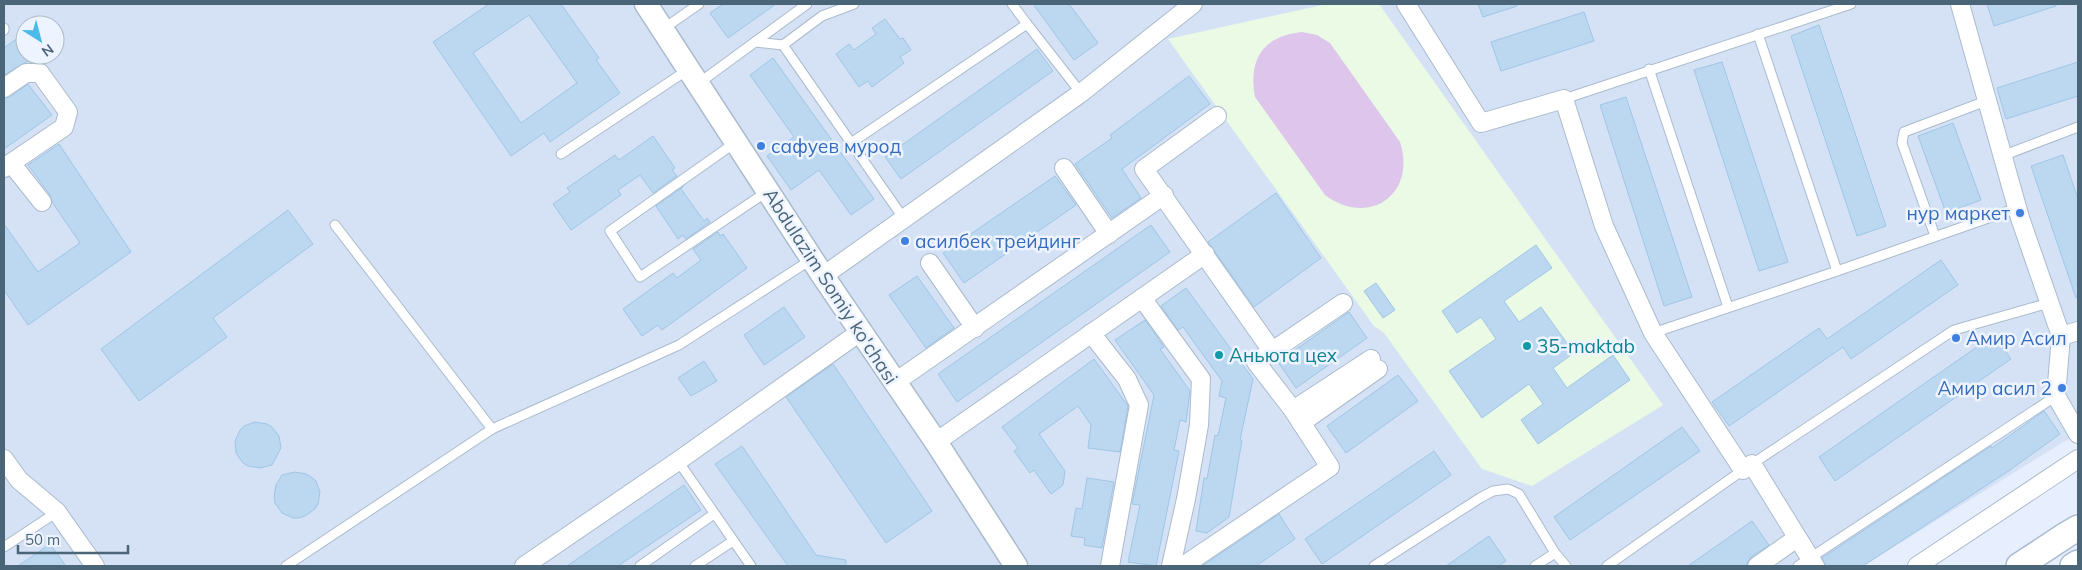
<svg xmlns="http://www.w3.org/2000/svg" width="2082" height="570" font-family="Mulish,sans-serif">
	<rect width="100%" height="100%" fill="#e7eefd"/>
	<path fill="#d5e2f5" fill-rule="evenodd" d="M4,4H2078V435L2065,441L1863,566H4ZM25,25H55V55H25Z"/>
	<polygon fill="#eafae4" points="1327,4 1379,4 1663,405 1532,486 1482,469 1384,333 1374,326 1168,39"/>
	<path fill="#dec5eb" d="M1302,32L1317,35L1330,43L1400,142C1417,194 1369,228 1325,195L1255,97C1248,59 1263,36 1302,32Z"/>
	<g fill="#bcd8f1" stroke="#9ec6e6" fill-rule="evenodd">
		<path d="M489,4H561L599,58L596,60L620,93L550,142L544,133L511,156L433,42ZM529,15L577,83L521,123L473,53Z"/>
		<polygon points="723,4 776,4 728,38 710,13"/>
		<polygon points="1033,4 1069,4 1098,43 1074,60"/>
		<polygon points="1478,4 1517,4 1517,6 1483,17"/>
		<polygon points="1987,4 2056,4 2056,6 1994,26"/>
		<polygon points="1584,12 1594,41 1501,71 1491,42"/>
		<polygon points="885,19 900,39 903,38 911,50 900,57 904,63 872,87 868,81 859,87 836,54 849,44 854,50 876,34 872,28"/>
		<polygon points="1819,25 1886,226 1857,236 1791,36"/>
		<polygon points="25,33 25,55 38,55 4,75 4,48"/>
		<polygon points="1037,49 1053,71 901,179 885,157"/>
		<polygon points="773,58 874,199 851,215 819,170 791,190 767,156 794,137 750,75"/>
		<polygon points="1722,62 1788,262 1759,271 1694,70"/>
		<polygon points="2078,62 2078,96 2006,119 1997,88"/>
		<polygon points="1189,76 1210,104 1122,169 1141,198 1112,218 1075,164 1112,138 1110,135"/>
		<polygon points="28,84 52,115 4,149 4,98 10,97"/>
		<polygon points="1626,97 1692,297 1664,306 1600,105"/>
		<polygon points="1953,123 1981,200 1946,213 1918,136"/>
		<polygon points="653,136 675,168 672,170 677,176 653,193 640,175 618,190 621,195 571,230 553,204 570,192 567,188 615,155 619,160"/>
		<polygon points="59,144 131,252 28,325 4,290 4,224 38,272 80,243 52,202 50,195 28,165"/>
		<polygon points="2063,155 2078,199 2078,297 2076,298 2031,166"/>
		<polygon points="1055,176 1076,205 964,283 943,253"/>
		<polygon points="684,186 681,189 704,221 707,218 710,222 686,239 683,235 678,239 656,206"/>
		<polygon points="1276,193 1321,258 1254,307 1208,242"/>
		<polygon points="288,210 313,244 213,318 227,337 139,401 101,349"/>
		<polygon points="1151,225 1170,252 957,402 938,374"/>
		<polygon points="718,232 720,236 723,234 747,268 662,330 658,325 642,336 623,309 673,273 677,278 701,260 693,249"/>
		<polygon points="1536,245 1552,268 1504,301 1519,322 1541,307 1574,353 1553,368 1567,388 1613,355 1630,380 1538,444 1521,420 1543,404 1529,384 1482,418 1449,371 1496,339 1481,317 1457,333 1442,311"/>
		<polygon points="1941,260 1958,285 1851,359 1843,347 1729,426 1712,402 1819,328 1827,339"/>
		<polygon points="917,276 954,328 926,348 889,295"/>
		<polygon points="1376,283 1395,310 1383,318 1364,291"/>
		<polygon points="1186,288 1253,379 1240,440 1242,440 1229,517 1207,533 1196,531 1204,478 1207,479 1215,435 1218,436 1226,398 1219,396 1222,381 1183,327 1178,330 1161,306"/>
		<polygon points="784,307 805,337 764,365 744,335"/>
		<polygon points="1349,312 1367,338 1296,388 1278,362"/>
		<polygon points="1145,320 1164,347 1160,349 1190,391 1186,422 1180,420 1174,450 1179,451 1156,566 1128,562 1140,505 1132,504 1154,395 1115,340"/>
		<polygon points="1994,335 2011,359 1835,481 1819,457"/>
		<polygon points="1094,359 1128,406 1120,452 1088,448 1091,425 1078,406 1039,434 1065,471 1063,485 1051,494 1034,470 1030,473 1014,451 1018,448 1002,427"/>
		<polygon points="704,361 717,381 691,396 678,378"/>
		<polygon points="833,364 932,511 886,543 786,397"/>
		<polygon points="1398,375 1418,401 1346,453 1327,426"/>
		<polygon points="2044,411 2060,434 2010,470 1863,566 1826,566 1822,558 1991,446 1992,448"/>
		<polygon points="255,422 267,424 272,427 279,436 281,448 272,465 260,468 248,466 243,463 236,453 235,441 240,430 244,426"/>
		<polygon points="1682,427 1700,451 1570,540 1554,517"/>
		<polygon points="742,446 816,555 846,560 846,566 788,566 715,464"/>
		<polygon points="1434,451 1451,475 1322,564 1305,539"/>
		<polygon points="295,472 306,474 311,477 316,481 320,492 318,504 315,509 305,516 299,518 293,518 282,513 275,503 274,497 276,485 282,475"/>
		<polygon points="1087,478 1114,482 1102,548 1084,545 1085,538 1071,536 1076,508 1082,509"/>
		<polygon points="684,485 701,510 618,566 567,566"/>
		<polygon points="1279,514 1295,539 1256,566 1202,566"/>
		<polygon points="1752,521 1769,545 1751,557 1747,564 1744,566 1688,566"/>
		<polygon points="1489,536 1506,561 1498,566 1446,566"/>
		<polygon points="50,544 66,566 18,566"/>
	</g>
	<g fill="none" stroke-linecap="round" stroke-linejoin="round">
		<defs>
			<g id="service">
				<polyline points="1012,4 1027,24"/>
				<polyline points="4,28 4,30"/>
				<polyline points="663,29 699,4"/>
				<polyline points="755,42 807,4"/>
				<polyline points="783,45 822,16 854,4"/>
				<polyline points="1649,69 1728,307"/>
				<polyline points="699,83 755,42 783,45 904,219"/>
				<polyline points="1564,99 1851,4"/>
				<polyline points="736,142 610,231 640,277 768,191"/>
				<polyline points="851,143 1027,24 1081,93"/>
				<polyline points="561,154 689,69"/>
				<polyline points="2002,156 2078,127"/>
				<polyline points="335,225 492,429"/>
				<polyline points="1935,236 1902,143 1904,132 1986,101"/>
				<polyline points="1837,271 2017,208"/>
				<polyline points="1653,333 1837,271 1758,34"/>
				<polyline points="678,461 751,566"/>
				<polyline points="1752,464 1954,330 2049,303"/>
				<polyline points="4,547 57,512"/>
				<polyline points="286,566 492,429 679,345 812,259"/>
				<polyline points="640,566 714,514"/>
				<polyline points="695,566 733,541"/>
				<polyline points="1374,566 1480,498 1493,491 1508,489 1519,494 1555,553 1566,566"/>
				<polyline points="1535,566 1555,553"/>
				<polyline points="1607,566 1743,470"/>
				<polyline points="1798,566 2056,396"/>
			</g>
			<g id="minor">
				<polyline points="1406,4 1481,123 1564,99 1604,226 1653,333 1743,470 1752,464 1815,566"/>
				<polyline points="1960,4 2020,218 2061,336 2056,396 2078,434"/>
				<polyline points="4,88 26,73 40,73 68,112 64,127 11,163"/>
				<polyline points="1217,116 1144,169 1272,351"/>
				<polyline points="4,168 11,163 42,202"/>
				<polyline points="1064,168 1109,234"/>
				<polyline points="930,263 975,328"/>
				<polyline points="823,276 1081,93 1193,4"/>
				<polyline points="1142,298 1201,379 1199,425 1186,499 1171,566"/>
				<polyline points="1091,333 1127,379 1139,405 1110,566"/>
				<polyline points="2061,336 2078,331"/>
				<polyline points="894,383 1164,195"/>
				<polyline points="1293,410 1371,359"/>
				<polyline points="1301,423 1378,369"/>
				<polyline points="936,442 1205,254"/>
				<polyline points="4,459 19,480 57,512 95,566"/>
				<polyline points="524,566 678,461 860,332"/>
				<polyline points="1183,566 1330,467 1293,410 1256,362 1343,303"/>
				<polyline points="1757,566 1797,538"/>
				<polyline points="1917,566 2078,459"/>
			</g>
			<polyline id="tertiary" points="646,4 823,276 936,442 1016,566"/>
			<g id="secondary">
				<polyline points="2019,566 2066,535 2078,528"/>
				<polyline points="2073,566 2078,563"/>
			</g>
		</defs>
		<use href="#service" stroke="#aabbcd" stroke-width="11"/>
		<use href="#minor" stroke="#aabbcd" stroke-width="20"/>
		<use href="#tertiary" stroke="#aabbcd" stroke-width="25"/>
		<use href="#secondary" stroke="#a8bcd0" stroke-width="28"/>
		<use href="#service" stroke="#fff" stroke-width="9"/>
		<use href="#minor" stroke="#fff" stroke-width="18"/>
		<use href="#tertiary" stroke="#fff" stroke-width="22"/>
		<use href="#secondary" stroke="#fff" stroke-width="25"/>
	</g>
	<g fill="#3f7fe0" stroke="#eef4ff" stroke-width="2">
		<circle cx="761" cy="146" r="5"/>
		<circle cx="2020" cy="213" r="5"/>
		<circle cx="905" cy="241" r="5"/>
		<circle cx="1956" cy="338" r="5"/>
		<circle cx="2062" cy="388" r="5"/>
	</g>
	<g fill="#0f9aa8" stroke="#eef4ff" stroke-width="2">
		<circle cx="1527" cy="346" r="5"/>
		<circle cx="1219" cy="355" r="5"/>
	</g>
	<g text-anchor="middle" stroke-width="5" stroke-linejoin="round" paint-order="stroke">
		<g font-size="19" fill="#366cbe" stroke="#eef4ff" text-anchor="start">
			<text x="771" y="153">сафуев мурод</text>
			<text x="2010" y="220" text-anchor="end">нур маркет</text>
			<text x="915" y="248">асилбек трейдинг</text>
			<text x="1966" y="345">Амир Асил</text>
			<text x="2052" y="395" text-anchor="end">Амир асил 2</text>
		</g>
		<g font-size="19" fill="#4a6578" stroke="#eef4ff">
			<text transform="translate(831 286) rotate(57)" y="7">Abdulazim Somiy ko'chasi</text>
		</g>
		<g font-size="19" fill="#0d838f" stroke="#eef4ff" text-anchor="start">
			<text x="1537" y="353">35-maktab</text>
			<text x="1229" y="362">Аньюта цех</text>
		</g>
	</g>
	<rect width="2082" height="570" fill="none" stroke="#4a6578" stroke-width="10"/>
	<g transform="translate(40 40) rotate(144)"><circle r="24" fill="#eef4ff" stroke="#acbbc9"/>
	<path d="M0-4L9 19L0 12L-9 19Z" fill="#4abbe9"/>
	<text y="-8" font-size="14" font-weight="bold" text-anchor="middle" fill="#4a6578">N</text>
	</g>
	<path d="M18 545v8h110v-8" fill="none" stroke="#4a6578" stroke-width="2.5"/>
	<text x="25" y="545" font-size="15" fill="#4a6578" stroke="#eef4ff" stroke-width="4" paint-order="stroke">50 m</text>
</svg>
